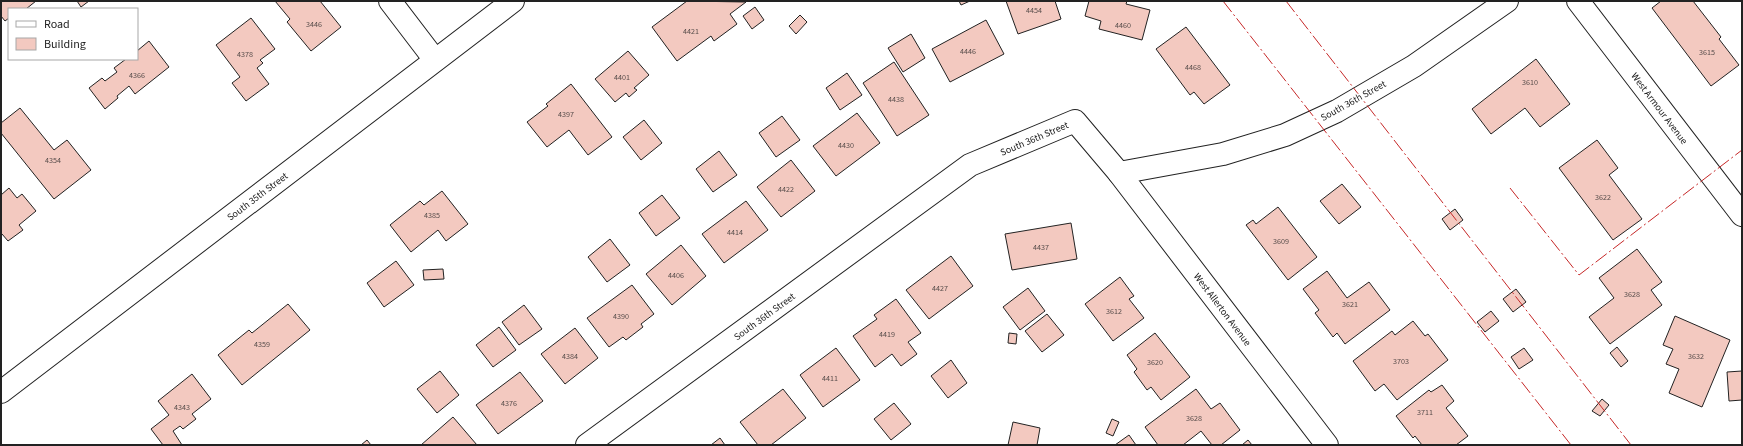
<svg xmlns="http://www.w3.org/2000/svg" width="1743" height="446" font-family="'Source Sans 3',sans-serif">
	<rect width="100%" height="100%" fill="#fff"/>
	<g fill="#f3c9c0" stroke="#222">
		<polygon points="1,1 36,1 26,9 9,9 9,18 5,21 1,16"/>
		<polygon points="77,1 89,1 81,7"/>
		<polygon points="275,1 320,1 341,27 311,51 287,22 290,19"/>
		<polygon points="687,1 746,2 730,14 737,24 714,41 711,36 677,61 652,27"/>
		<polygon points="959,1 970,1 961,5"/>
		<polygon points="1006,1 1055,1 1061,19 1018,34"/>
		<polygon points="1089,1 1127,1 1126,4 1150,10 1142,40 1099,29 1101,21 1085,16"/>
		<polygon points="1661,1 1693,1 1721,37 1719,39 1739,65 1711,86 1652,8"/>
		<polygon points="755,7 764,20 752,29 743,16"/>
		<polygon points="800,15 807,22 796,34 789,26"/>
		<polygon points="251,18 275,49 260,60 263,63 257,68 269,84 246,101 232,83 240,77 216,45"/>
		<polygon points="986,20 1004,54 950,82 932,49"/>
		<polygon points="1186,27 1230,85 1204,104 1194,92 1190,95 1156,49"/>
		<polygon points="911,34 925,58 903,72 888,48"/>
		<polygon points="149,41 169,67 135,94 129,86 117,96 118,98 105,109 89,88 102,78 105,81 117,72 114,68 126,59 137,59 137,51"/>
		<polygon points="628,51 649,75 634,88 637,90 629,97 626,93 615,102 595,79"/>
		<polygon points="1536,59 1570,104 1540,127 1525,108 1491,134 1472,109"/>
		<polygon points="894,62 929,115 897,136 863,83"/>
		<polygon points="847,73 862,95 840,110 826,88"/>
		<polygon points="571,84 612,137 588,155 569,130 547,147 527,122 548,106 546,104"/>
		<polygon points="20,108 54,150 67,140 91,170 54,199 1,133 1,123"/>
		<polygon points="857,113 880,143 836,176 813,146"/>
		<polygon points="782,116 800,140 776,157 759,133"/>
		<polygon points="644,120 662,143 641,160 623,137"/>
		<polygon points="1597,140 1618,168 1609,175 1642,219 1613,240 1559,168"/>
		<polygon points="719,151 737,175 713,192 696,169"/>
		<polygon points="791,160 815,191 781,217 757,187"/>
		<polygon points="1342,184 1361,207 1339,224 1320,201"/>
		<polygon points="9,188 17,198 22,194 36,211 19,225 23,230 8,241 2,234 1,235 1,195"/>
		<polygon points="442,191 468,224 446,241 438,230 411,252 390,225 420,201 424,205"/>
		<polygon points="662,195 680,218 656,236 639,213"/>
		<polygon points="746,201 768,230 724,263 702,234"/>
		<polygon points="1278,207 1317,257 1288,280 1246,225 1253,220 1256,224"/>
		<polygon points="1455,209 1463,220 1450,230 1442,219"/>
		<polygon points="1071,223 1077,259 1012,270 1005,234"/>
		<polygon points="610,239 630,265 607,282 588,257"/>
		<polygon points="681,245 706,276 672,305 646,274"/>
		<polygon points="1637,249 1662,282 1651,290 1662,305 1610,344 1589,317 1614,298 1599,278"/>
		<polygon points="951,256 973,286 929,319 906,290"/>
		<polygon points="396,261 414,285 384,307 367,283"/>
		<polygon points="443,269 444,279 424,280 423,270"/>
		<polygon points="1327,271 1347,298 1369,282 1390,310 1345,344 1337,333 1333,337 1315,313 1319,310 1303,289"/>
		<polygon points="1120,277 1134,296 1129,299 1144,318 1113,341 1085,304"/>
		<polygon points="632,285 654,314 641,324 643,327 626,340 623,337 609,347 587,318"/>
		<polygon points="1028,288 1045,311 1020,330 1003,307"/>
		<polygon points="1516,289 1526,302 1513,312 1503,299"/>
		<polygon points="896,299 921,333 908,342 917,354 901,366 892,354 875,367 853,336 877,319 874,315"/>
		<polygon points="288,304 310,330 242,385 218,355 249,330 252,333"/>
		<polygon points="524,305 542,329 519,345 502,322"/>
		<polygon points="1491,311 1499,321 1485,332 1477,322"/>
		<polygon points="1047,314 1064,335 1042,352 1025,331"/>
		<polygon points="1675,316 1730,340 1702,407 1669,393 1679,369 1666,364 1673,349 1663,345"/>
		<polygon points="1413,321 1425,336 1428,334 1448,360 1397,400 1384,384 1375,391 1353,361 1392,331 1395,335"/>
		<polygon points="499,327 516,350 493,367 476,345"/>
		<polygon points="575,328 598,358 565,384 541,354"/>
		<polygon points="1009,333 1017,334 1016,344 1008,343"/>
		<polygon points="1155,333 1190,377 1161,400 1151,387 1147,390 1134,372 1137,369 1127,355"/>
		<polygon points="1617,347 1628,361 1621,367 1610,353"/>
		<polygon points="836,348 860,380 823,407 800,375"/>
		<polygon points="1524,348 1533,360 1519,369 1511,357"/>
		<polygon points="951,360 967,383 948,398 931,376"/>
		<polygon points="440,371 459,395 437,413 417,389"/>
		<polygon points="1742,371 1742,400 1729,401 1727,372"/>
		<polygon points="520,372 543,401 498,434 476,405"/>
		<polygon points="192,374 211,399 192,414 196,419 183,429 180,426 173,431 182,445 163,445 151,429 169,415 158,401"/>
		<polygon points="1442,385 1454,401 1446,408 1468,436 1456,445 1422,445 1415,436 1413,438 1396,416 1429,390 1431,392"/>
		<polygon points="783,389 806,418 771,445 758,445 740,422"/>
		<polygon points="1196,389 1211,409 1220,403 1240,430 1221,445 1212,445 1201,431 1183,445 1158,445 1145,427"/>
		<polygon points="1602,399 1609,405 1600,416 1592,411"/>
		<polygon points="894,403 911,424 891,440 874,419"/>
		<polygon points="453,417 477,445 421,445"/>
		<polygon points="1112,419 1119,422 1113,436 1106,433"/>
		<polygon points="1013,422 1040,428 1037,445 1008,445"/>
		<polygon points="1129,435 1136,445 1115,445"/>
		<polygon points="720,438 725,445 711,445"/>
		<polygon points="367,440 371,445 361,445"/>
		<polygon points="1248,440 1252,445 1242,445"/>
	</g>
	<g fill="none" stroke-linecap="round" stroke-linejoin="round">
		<defs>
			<g id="minor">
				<polyline points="390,1 435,60"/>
				<polyline points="1578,1 1742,215"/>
				<polyline points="1119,173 1327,445"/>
				<polyline points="1,392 513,1"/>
				<polyline points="587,445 970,165 1075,121 1119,173 1223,154 1285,135 1337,111 1414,66 1507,1"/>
			</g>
		</defs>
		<use href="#minor" stroke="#222" stroke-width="24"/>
		<use href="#minor" stroke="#fff" stroke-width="22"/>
		<g stroke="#c62828" stroke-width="1" stroke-dasharray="14 3 2 3" stroke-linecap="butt">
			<polyline points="1223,1 1571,445"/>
			<polyline points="1286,1 1631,445"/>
			<polyline points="1510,188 1579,275 1742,150"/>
		</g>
	</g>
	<g text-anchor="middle" stroke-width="3" stroke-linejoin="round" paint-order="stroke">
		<g font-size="8" fill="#564c4a">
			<text x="1034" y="13">4454</text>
			<text x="314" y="27">3446</text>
			<text x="1123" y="28">4460</text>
			<text x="691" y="34">4421</text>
			<text x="968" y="54">4446</text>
			<text x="1707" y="55">3615</text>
			<text x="245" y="57">4378</text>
			<text x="1193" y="70">4468</text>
			<text x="137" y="78">4366</text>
			<text x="622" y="80">4401</text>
			<text x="1530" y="85">3610</text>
			<text x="896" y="102">4438</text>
			<text x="566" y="117">4397</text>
			<text x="846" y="148">4430</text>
			<text x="53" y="163">4354</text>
			<text x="786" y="192">4422</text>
			<text x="1603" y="200">3622</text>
			<text x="432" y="218">4385</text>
			<text x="735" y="235">4414</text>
			<text x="1281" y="244">3609</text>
			<text x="1041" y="250">4437</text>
			<text x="676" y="278">4406</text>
			<text x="940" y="291">4427</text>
			<text x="1632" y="297">3628</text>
			<text x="1350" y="307">3621</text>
			<text x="1114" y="314">3612</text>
			<text x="621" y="319">4390</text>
			<text x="887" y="337">4419</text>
			<text x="262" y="347">4359</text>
			<text x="570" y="359">4384</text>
			<text x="1696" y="359">3632</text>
			<text x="1401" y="364">3703</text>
			<text x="1155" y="365">3620</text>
			<text x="830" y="381">4411</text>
			<text x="509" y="406">4376</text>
			<text x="182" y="410">4343</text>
			<text x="1425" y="415">3711</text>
			<text x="1194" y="421">3628</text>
		</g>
		<g font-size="10" fill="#222" stroke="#fff">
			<text transform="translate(1353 100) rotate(-29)" y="4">South 36th Street</text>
			<text transform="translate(1660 108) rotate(53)" y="4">West Armour Avenue</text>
			<text transform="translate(1034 138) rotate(-23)" y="4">South 36th Street</text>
			<text transform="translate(257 196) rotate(-37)" y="4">South 35th Street</text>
			<text transform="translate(1223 309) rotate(53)" y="4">West Allerton Avenue</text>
			<text transform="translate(764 316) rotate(-36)" y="4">South 36th Street</text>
		</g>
	</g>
	<rect width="1743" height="446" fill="none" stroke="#222222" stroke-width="4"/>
	<rect x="8" y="8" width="130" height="52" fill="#ffffff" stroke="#a7a7a7"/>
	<rect x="16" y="21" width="20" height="6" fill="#ffffff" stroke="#a7a7a7"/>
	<text x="44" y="28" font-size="12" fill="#222222">Road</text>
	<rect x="16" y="38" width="20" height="12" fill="#f3c9c0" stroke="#a7a7a7"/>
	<text x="44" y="48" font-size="12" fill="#222222">Building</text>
</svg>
